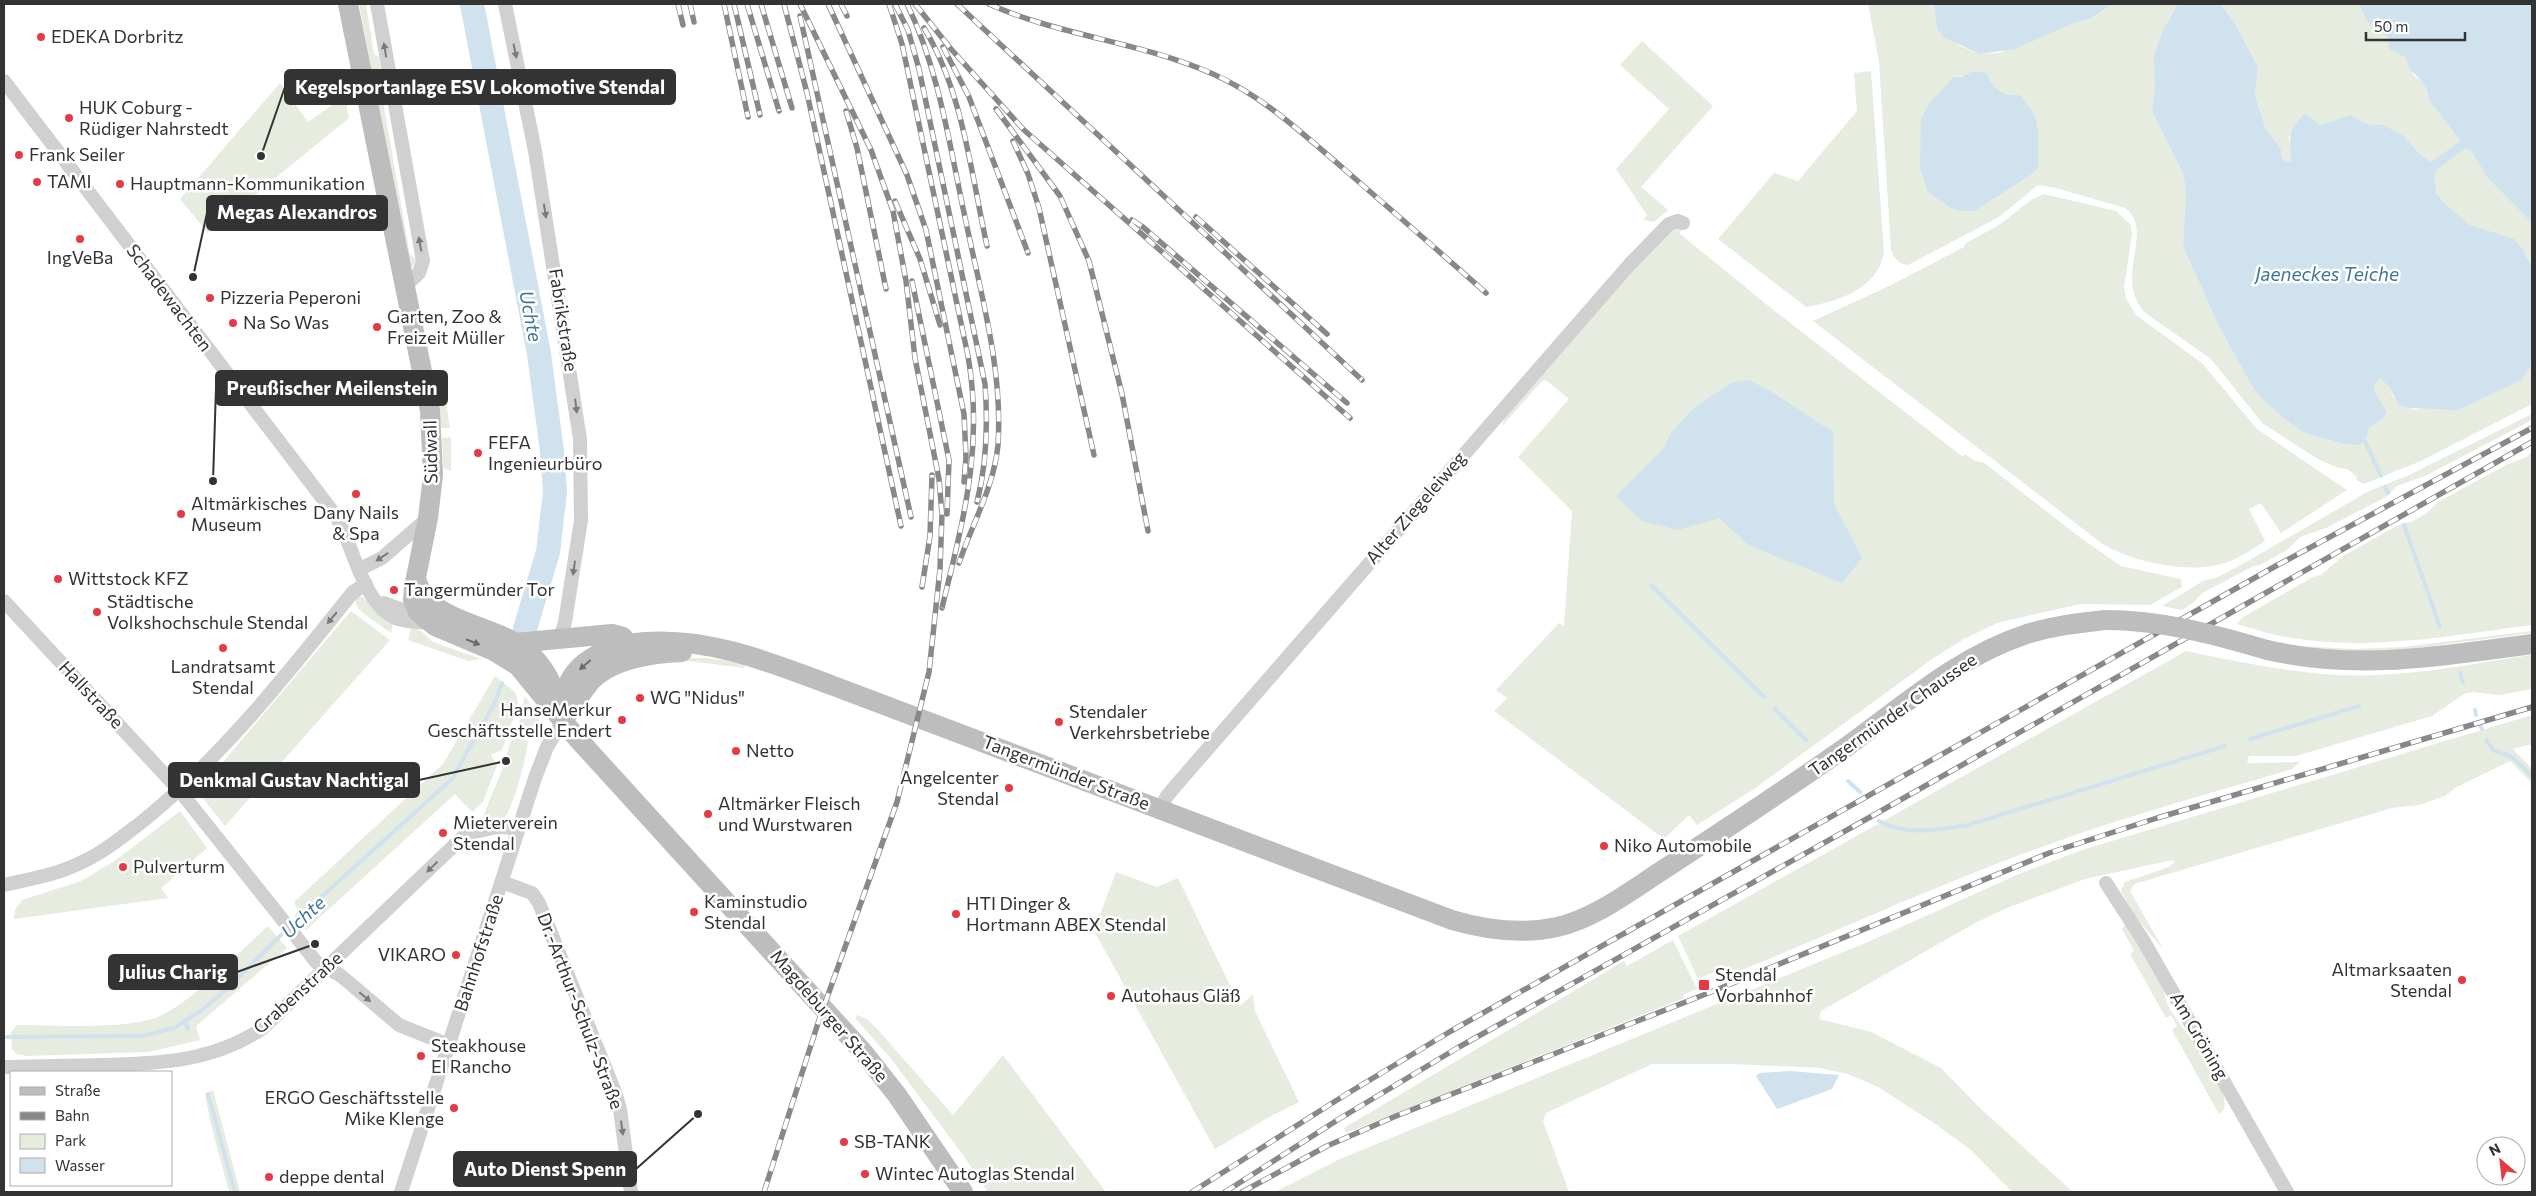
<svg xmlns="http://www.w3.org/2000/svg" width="2536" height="1196" font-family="Commissioner,sans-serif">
	<rect width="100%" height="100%" fill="#fff"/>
	<g fill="#e6ecdf" fill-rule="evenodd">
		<polygon points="359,4 366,4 374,54 379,57 382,75 378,73 410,255 418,260 411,268 408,267"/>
		<path d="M1868,4H1934L1937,28L1960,46L1980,54L1999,53L2073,23L2091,19L2113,4H2178L2164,28L2152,112L2183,174L2186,192L2183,246L2255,391L2291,422L2367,437L2369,428L2383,419V406L2374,390V385L2381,379L2389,387L2393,397L2414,410L2440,407L2456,411L2530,368L2532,356V404L2421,461L2364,484L2358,481L2355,475L2347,469L2338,468L2318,459L2262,423L2211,359L2144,312C2113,275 2156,231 2125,208L2056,188L2038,185L1999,217L1908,265C1898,264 1895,259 1891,250L1879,61ZM1986,73L1998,91L2008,96L2038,168L2031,175L1975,211L1920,169L1922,157L1954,77Z"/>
		<polygon points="2221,4 2359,4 2373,27 2390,39 2391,50 2405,56 2414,76 2420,79 2427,90 2429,100 2460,141 2431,162 2420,154 2404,136 2382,124 2372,126 2350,115 2320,125 2312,120 2289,137 2291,161 2286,162 2282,158 2281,149 2265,127 2255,95 2258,65 2236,25"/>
		<polygon points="1642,41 1713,106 1641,187 1668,210 1654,222 1643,220 1647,215 1616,169 1669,109 1620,65"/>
		<path d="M1871,71L1884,252C1878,289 1839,301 1806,307L1718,239L1774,173L1798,181L1857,111L1854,73Z"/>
		<polygon points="280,83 308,122 345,96 349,118 208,233 180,199"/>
		<path d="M2465,149L2471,151L2490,179L2532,223V266C2530,262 2528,256 2525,253C2510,238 2487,234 2470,225C2454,216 2423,190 2437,170C2443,162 2457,155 2465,149Z"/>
		<path d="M2044,194L2116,211L2131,225L2132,234L2124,287L2126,298L2136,315L2202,363L2257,429L2347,490L2281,533L2261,503L2249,509L2265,541C2254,548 2241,557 2228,562C2193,575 2136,563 2104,545L1813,321L1891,285L1964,247L1966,243L1999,225L2031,200Z"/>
		<polygon points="1670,226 1683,229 1679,233 1771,308 1963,457 1965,454 1975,461 1983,462 2082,539 2121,566 2181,579 2182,587 2150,605 2080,604 1997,623 1964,639 1935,657 1754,789 1697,825 1689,815 1664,839 1494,711 1507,698 1496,690 1559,623 1564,626 1572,511 1518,457 1569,399 1547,381 1543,380 1502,426 1505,415"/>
		<polygon points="444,392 450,428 441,428 436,394"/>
		<polygon points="2532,414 2532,420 2425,476 2397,486 2386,497 2326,528 2300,537 2287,550 2260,565 2254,566 2202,593 2195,601 2182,610 2162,606 2203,581 2218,577 2248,561 2369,491 2409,475"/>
		<polygon points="451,437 451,471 443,468 442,438"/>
		<path d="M2532,450V625C2454,635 2372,651 2293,638C2274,636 2255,629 2237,624L2243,617L2313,577L2321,575L2343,556L2398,525L2413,521L2427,513L2438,502L2506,465L2527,457Z"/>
		<path d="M358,595C368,598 377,617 393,623L391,633L364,614L357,607L355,600Z"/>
		<polygon points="351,611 390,640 225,826 201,796 200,789"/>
		<polygon points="411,627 421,631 433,642 481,659 468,661 408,640"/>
		<polygon points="2532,631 2532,633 2394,651 2345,651 2299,646 2353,649 2403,647"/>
		<path d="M2186,651C2249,664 2313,678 2378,675C2429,673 2481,662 2532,655V689L2500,695L2472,692L2464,694L2432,716L2296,756H2249L2247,763L2300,762L2292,769C2208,794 2122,817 2039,848C1931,887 1827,936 1720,979L1717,971L1698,979L1678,936Z"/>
		<polygon points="684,658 706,658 744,663 745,668 688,661 684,660"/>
		<polygon points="495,676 516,693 518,705 502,750 491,755 497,765 483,802 472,812 455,794 306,930 294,917 298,911 294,902 443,764"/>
		<polygon points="525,696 539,718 539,737 524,732 518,727"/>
		<polygon points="2532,715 2532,744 2513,749 2532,769 2532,783 2510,761 2455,788 2445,796 2419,805 2392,808 2134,884 2130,891 2163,949 2135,916 2121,891 2125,882 2169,867 2175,862 2172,860 2085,879 2007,908 1975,923 1821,1011 1819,1019 1871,1032 1941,1068 1982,1110 2073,1192 2012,1192 1971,1150 1934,1123 1878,1087 1848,1074 1820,1068 1733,1064 1652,1064 1546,1113 1543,1121 1569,1192 1275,1192 1340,1159 1870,941 2019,874 2082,850"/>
		<path d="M517,738L527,740L528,743C526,757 513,810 504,818C499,823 488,822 481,822L503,767L510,762L507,754L511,740Z"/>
		<polygon points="180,811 207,848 161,888 168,898 14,919 15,910 22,900 81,881 116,860"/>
		<polygon points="1116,872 1157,887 1178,878 1240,1006 1253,994 1255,1011 1299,1102 1273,1115 1215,1149 1094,931"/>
		<path d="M2125,925C2133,931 2162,981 2164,991C2165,996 2166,1002 2168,1006C2182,1032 2231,1079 2224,1109L2219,1114L2172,1030L2177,1026L2171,1015L2166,1018L2130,954L2134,951L2122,929Z"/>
		<path d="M268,926L287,948L196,1026L200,1040L149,1052L27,1056L17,1054L12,1049L11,1032L17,1025C54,1025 125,1030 158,1017C192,1003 239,952 268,926Z"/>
		<polygon points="1673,940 1697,989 1683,995 1684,998 1346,1133 1344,1128 1624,961 1627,966"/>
		<polygon points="857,1015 867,1019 879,1031 953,1115 1003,1055 1106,1192 988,1192 963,1155 892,1060 855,1018"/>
		<polygon points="213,1090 240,1192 229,1192 210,1121 205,1094"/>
	</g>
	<g fill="#cfe2ee">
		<polygon points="1934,4 2113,4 2090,19 2073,23 2015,49 1980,54 1943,37 1937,28"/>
		<path d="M2178,4H2221L2236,25L2258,66L2255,95L2265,127L2281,149L2282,158L2286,162L2291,161C2289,136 2288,131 2305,113L2320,125L2350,115L2372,126L2382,124L2404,136L2420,154L2431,162L2460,141L2429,100L2427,90L2420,79L2410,70L2405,57L2391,50L2388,46L2390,39L2368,22L2359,4H2532V223L2489,179L2471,151L2465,149L2438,169L2434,177L2436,193L2445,204L2470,225L2514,239L2525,253L2532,266V356L2530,368L2521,380L2456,411C2435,406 2419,412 2399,405L2389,387L2381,379L2374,385V390L2386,411L2383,419L2369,428L2367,437L2360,445L2345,444L2305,433L2281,416L2255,391L2220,328L2183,246L2186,192L2183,174L2152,112L2155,86L2154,55L2164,28Z"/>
		<path d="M1974,71L1986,73C1996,89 2000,97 2020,95L2035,115L2038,131V168L2031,175L1975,211H1961L1952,209L1928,192L1920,169L1921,118L1932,100L1954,77H1961Z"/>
		<polygon points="1748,380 1769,390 1833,432 1834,504 1862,558 1842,583 1750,546 1719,518 1678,530 1642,521 1616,496 1664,448 1670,434 1695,407 1731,383"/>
		<polygon points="1790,1071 1839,1075 1832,1089 1777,1109 1756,1076 1759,1073"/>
	</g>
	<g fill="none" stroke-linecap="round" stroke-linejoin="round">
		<g stroke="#cfe2ee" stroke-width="4">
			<polyline points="2362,435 2381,476"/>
			<polyline points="2385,487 2388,493"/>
			<polyline points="2404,525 2440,627"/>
			<polyline points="1651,585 1764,697"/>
			<polyline points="2460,673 2463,682"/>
			<polyline points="1774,708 1806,740"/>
			<polyline points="2475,710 2476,715"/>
			<polyline points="2480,725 2482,729"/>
			<polyline points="2250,739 2359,706"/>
			<polyline points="2486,740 2493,750 2512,757 2532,776"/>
			<polyline points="1848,781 1860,792"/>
			<path d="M1879,821C1904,836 1940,830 1968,825L2225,746"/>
			<polyline points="185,1022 188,1029"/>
			<polyline points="4,1037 141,1036 174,1028 202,1010 227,989 299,917 452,779 494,704 502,683"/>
			<polyline points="208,1094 235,1192"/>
		</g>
		<polyline stroke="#cfe2ee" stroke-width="24" points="472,4 539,354 552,451 555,492 548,552 525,629"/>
		<g stroke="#d0d0d0" stroke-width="14">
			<polyline points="377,4 423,261 419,273 405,286"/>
			<polyline points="505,4 535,151 580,439 581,520 565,622 560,639"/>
			<path d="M4,81L336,516C354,546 363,607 398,619C407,622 418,622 428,623"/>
			<polyline points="360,569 382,558 428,518"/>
			<polyline points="4,601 179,790 317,963 340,975 399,1025 449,1045"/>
			<polyline points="384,603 403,610 425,607"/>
			<polyline points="1160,809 1167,796 1184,776 1630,264 1669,224 1677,221 1683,223"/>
			<polyline points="502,882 532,893 539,903 615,1092 620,1109 631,1192"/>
			<polyline points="2106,883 2143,940 2287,1192"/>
			<path d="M4,885C30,879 56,875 80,863C103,853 123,836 143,821C223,756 289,672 353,592L366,584"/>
			<path d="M4,1067C35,1066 67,1066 99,1065C157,1064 213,1062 263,1028L466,834L497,827L518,828"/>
			<polyline points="401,1192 535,778 547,747 563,721"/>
		</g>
		<g stroke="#bdbdbd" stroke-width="20">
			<polyline points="348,4 430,411 433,475 428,518 414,587 413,600 418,612 435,626 494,651 518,666 577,738 863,1052 897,1095 963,1192"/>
			<path d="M416,579C428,623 493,623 526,650C545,666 554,686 560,709"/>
			<polyline points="515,643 612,634 623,637 628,644"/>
			<path d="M2267,650C2360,671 2440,656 2532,644"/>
			<path d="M564,719C573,706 581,693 591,681C612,659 653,653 682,652"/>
			<path d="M563,721C564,711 564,701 566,691C574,658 615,644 645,642C709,637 772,663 831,685C876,702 921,719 966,736C1128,797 1290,858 1452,920C1486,930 1521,935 1557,927C1597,918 1634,888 1669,866C1727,828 1785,790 1842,750C1901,708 1956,657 2027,634C2052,626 2078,623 2105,620"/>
		</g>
		<defs>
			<g id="rail">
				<polyline points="678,4 683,25"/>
				<polyline points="690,4 694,22"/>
				<polyline points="724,4 748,117"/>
				<polyline points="734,4 760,115"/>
				<polyline points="747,4 779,111"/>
				<polyline points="761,4 792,108"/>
				<polyline points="784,4 807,93 901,526"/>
				<polyline points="828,4 907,175 926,230 964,414 966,457 964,482"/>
				<polyline points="841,4 847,16"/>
				<path d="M889,4L902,44L968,356C984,448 963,520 942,608"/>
				<path d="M895,4L908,30L919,69L985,384C988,424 987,463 977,502"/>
				<path d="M907,4C940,72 950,149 966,222C981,295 1003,369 998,445C994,487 972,524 959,563"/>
				<polyline points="915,4 951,49 1024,130 1350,418"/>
				<polyline points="957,4 1362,380"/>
				<path d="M989,4C1060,36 1141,42 1213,74C1263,96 1303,134 1344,169C1391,210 1439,251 1486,293"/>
				<polyline points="800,16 911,517"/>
				<path d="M924,28C963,92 971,173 987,246"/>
				<polyline points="943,47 969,97 1028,253"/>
				<polyline points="996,109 1060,196 1089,261 1122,394 1148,531"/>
				<polyline points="846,111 857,148 886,289"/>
				<polyline points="1013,141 1028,174 1039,208 1094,455"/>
				<polyline points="895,201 920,259 940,325"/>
				<polyline points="1196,217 1327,334"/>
				<polyline points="1132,220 1143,227 1347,403"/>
				<polyline points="912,281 949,460 947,514"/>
				<polyline points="922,587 930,536 932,475"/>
				<polyline points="764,1192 819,1020 897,802 929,672 940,569 942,514 939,479 915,358 906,281 893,211 871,150 800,4"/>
				<polyline points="1192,1192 1345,1095 1451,1031 2274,567 2532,428"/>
				<polyline points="1225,1192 1339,1119 1459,1047 1872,816 2532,442"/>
				<polyline points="1242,1192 1327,1146 1396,1116 1716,990 2049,853 2157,818 2532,707"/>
			</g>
		</defs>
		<use href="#rail" stroke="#888" stroke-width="5.5"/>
		<use href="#rail" stroke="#fff" stroke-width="4" stroke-dasharray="11" stroke-linecap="butt"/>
		<path stroke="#bdbdbd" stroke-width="20" d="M2105,620C2161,620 2213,634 2267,650"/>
	</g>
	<defs><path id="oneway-solid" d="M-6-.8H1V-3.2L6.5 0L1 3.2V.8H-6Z" transform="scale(1.25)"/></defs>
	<g fill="#7a7a7a">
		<use href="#oneway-solid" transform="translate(385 50) rotate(-100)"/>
		<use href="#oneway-solid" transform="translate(515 51) rotate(78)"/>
		<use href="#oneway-solid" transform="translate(545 211) rotate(81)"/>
		<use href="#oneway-solid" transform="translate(420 244) rotate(-100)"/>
		<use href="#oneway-solid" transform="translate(576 406) rotate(83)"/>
		<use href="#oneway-solid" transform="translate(382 557) rotate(146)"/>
		<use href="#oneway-solid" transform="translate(574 568) rotate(98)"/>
		<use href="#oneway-solid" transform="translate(332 618) rotate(130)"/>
		<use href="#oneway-solid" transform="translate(432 867) rotate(136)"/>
		<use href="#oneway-solid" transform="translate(365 997) rotate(40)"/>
		<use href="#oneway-solid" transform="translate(622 1128) rotate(82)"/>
	</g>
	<g fill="#6a6a6a">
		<use href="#oneway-solid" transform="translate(473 642) rotate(21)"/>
		<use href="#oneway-solid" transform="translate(585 665) rotate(139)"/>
	</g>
	<g fill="#e63946" stroke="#fff" stroke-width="2">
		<circle cx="41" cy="37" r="5"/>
		<circle cx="69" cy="118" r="5"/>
		<circle cx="19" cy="155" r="5"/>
		<circle cx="37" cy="182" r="5"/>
		<circle cx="120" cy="184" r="5"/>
		<circle cx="80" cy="239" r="5"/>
		<circle cx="210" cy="298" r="5"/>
		<circle cx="233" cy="323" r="5"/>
		<circle cx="377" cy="327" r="5"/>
		<circle cx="478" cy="453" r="5"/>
		<circle cx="356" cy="494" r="5"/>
		<circle cx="181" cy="514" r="5"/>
		<circle cx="58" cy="579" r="5"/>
		<circle cx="394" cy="590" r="5"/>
		<circle cx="97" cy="612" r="5"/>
		<circle cx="223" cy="648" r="5"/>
		<circle cx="640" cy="698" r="5"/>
		<circle cx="622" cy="720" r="5"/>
		<circle cx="1059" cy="722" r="5"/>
		<circle cx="736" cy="751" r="5"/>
		<circle cx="1009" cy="788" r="5"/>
		<circle cx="708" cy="814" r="5"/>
		<circle cx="443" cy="833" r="5"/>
		<circle cx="1604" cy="846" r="5"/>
		<circle cx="123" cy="867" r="5"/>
		<circle cx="694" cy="912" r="5"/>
		<circle cx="956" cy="914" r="5"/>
		<circle cx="456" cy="955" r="5"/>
		<circle cx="2462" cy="980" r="5"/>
		<rect x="1698" y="979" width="12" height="12" rx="2.5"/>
		<circle cx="1111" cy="996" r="5"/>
		<circle cx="421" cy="1056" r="5"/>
		<circle cx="454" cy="1108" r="5"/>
		<circle cx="844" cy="1142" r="5"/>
		<circle cx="865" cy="1174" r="5"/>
		<circle cx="269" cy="1177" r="5"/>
	</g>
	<g text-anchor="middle" stroke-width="5" stroke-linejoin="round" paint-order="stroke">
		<g font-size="18" fill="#333" stroke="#fff" text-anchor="start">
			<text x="51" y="43">EDEKA Dorbritz</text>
			<text x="79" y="114">HUK Coburg -<tspan x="79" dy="21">Rüdiger Nahrstedt</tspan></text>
			<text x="29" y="161">Frank Seiler</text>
			<text x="47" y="188">TAMI</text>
			<text x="130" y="190">Hauptmann-Kommunikation</text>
			<text x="80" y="264" text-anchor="middle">IngVeBa</text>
			<text x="220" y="304">Pizzeria Peperoni</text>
			<text x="387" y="323">Garten, Zoo &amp;<tspan x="387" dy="21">Freizeit Müller</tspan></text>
			<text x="243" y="329">Na So Was</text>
			<text x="488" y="449">FEFA<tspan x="488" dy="21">Ingenieurbüro</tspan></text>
			<text x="191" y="510">Altmärkisches<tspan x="191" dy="21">Museum</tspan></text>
			<text x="356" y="519" text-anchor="middle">Dany Nails<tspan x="356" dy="21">&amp; Spa</tspan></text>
			<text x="68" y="585">Wittstock KFZ</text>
			<text x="404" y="596">Tangermünder Tor</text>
			<text x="107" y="608">Städtische<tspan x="107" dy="21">Volkshochschule Stendal</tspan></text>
			<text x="223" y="673" text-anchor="middle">Landratsamt<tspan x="223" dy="21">Stendal</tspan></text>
			<text x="650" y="704">WG "Nidus"</text>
			<text x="612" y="716" text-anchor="end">HanseMerkur<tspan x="612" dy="21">Geschäftsstelle Endert</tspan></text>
			<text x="1069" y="718">Stendaler<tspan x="1069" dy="21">Verkehrsbetriebe</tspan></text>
			<text x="746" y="757">Netto</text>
			<text x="999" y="784" text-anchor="end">Angelcenter<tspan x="999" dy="21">Stendal</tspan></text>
			<text x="718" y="810">Altmärker Fleisch<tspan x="718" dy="21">und Wurstwaren</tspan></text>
			<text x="453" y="829">Mieterverein<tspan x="453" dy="21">Stendal</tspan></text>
			<text x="1614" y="852">Niko Automobile</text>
			<text x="133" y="873">Pulverturm</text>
			<text x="704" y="908">Kaminstudio<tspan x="704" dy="21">Stendal</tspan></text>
			<text x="966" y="910">HTI Dinger &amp;<tspan x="966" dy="21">Hortmann ABEX Stendal</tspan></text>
			<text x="446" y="961" text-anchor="end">VIKARO</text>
			<text x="2452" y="976" text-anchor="end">Altmarksaaten<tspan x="2452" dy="21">Stendal</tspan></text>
			<text x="1715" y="981">Stendal<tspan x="1715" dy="21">Vorbahnhof</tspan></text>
			<text x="1121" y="1002">Autohaus Gläß</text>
			<text x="431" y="1052">Steakhouse<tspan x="431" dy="21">El Rancho</tspan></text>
			<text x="444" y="1104" text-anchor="end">ERGO Geschäftsstelle<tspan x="444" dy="21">Mike Klenge</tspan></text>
			<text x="854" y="1148">SB-TANK</text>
			<text x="875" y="1180">Wintec Autoglas Stendal</text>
			<text x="279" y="1183">deppe dental</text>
		</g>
		<g font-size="18" fill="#333" stroke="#fff">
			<text transform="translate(169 298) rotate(53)" y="6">Schadewachten</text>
			<text transform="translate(563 320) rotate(81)" y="6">Fabrikstraße</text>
			<text transform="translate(431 452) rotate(-91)" y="6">Südwall</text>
			<text transform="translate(1416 508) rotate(-49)" y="6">Alter Ziegeleiweg</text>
			<text transform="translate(91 695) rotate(47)" y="6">Hallstraße</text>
			<text transform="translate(1893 715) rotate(-35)" y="6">Tangermünder Chaussee</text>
			<text transform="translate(1066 773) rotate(21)" y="6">Tangermünder Straße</text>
			<text transform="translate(479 953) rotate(-72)" y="6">Bahnhofstraße</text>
			<text transform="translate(298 993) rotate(-42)" y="6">Grabenstraße</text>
			<text transform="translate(580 1011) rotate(69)" y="6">Dr.-Arthur-Schulz-Straße</text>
			<text transform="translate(829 1016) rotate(49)" y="6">Magdeburger Straße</text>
			<text transform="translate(2199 1036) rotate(60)" y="6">Am Gröning</text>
		</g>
		<g font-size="19" font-style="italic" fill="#3f7597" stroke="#fff">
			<text x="2327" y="281">Jaeneckes Teiche</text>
			<text transform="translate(531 316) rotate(79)" y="7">Uchte</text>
			<text transform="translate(303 917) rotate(-43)" y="7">Uchte</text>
		</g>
	</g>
	<path fill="none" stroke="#333" stroke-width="2" d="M261 156L285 87M193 277L207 213M213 481L216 388M506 761L419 780M315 944L237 972M698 1114L636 1169"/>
	<g fill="#333" stroke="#fff" stroke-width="2">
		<circle cx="261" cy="156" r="5"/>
		<circle cx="193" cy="277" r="5"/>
		<circle cx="213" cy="481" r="5"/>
		<circle cx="506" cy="761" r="5"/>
		<circle cx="315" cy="944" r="5"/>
		<circle cx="698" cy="1114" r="5"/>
	</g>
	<g fill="#333" stroke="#333" stroke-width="2">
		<rect x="285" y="70" width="390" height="34" rx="5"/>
		<rect x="207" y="196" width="180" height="34" rx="5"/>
		<rect x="216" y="371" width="231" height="34" rx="5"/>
		<rect x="169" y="763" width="250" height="34" rx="5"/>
		<rect x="109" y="955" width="128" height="34" rx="5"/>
		<rect x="454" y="1152" width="182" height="34" rx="5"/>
	</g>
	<g font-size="19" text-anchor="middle" font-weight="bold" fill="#fff">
		<text x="480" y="94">Kegelsportanlage ESV Lokomotive Stendal</text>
		<text x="297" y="219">Megas Alexandros</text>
		<text x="332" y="395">Preußischer Meilenstein</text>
		<text x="294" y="787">Denkmal Gustav Nachtigal</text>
		<text x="173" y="979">Julius Charig</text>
		<text x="545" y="1176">Auto Dienst Spenn</text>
	</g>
	<rect width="2536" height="1196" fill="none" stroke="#333333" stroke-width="10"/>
	<rect x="10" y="1071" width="162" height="115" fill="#ffffff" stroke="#adadad"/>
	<rect x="20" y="1087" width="25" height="8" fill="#bdbdbd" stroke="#adadad"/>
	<text x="55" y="1096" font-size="15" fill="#333333">Straße</text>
	<rect x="20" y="1112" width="25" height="8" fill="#888888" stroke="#adadad"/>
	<text x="55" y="1121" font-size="15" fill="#333333">Bahn</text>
	<rect x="20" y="1134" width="25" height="15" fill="#e6ecdf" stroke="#adadad"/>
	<text x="55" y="1146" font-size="15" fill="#333333">Park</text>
	<rect x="20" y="1158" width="25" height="15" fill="#cfe2ee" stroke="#adadad"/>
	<text x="55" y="1171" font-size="15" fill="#333333">Wasser</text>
	<g transform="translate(2501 1161) rotate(332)"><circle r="24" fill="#ffffff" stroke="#adadad"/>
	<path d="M0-4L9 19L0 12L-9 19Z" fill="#e63946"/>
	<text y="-8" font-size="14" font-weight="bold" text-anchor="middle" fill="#333333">N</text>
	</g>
	<path d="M2366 32v8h99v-8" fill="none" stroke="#333333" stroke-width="2.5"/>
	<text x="2374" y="32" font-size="15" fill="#333333" stroke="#ffffff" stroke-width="4" paint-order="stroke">50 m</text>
</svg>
